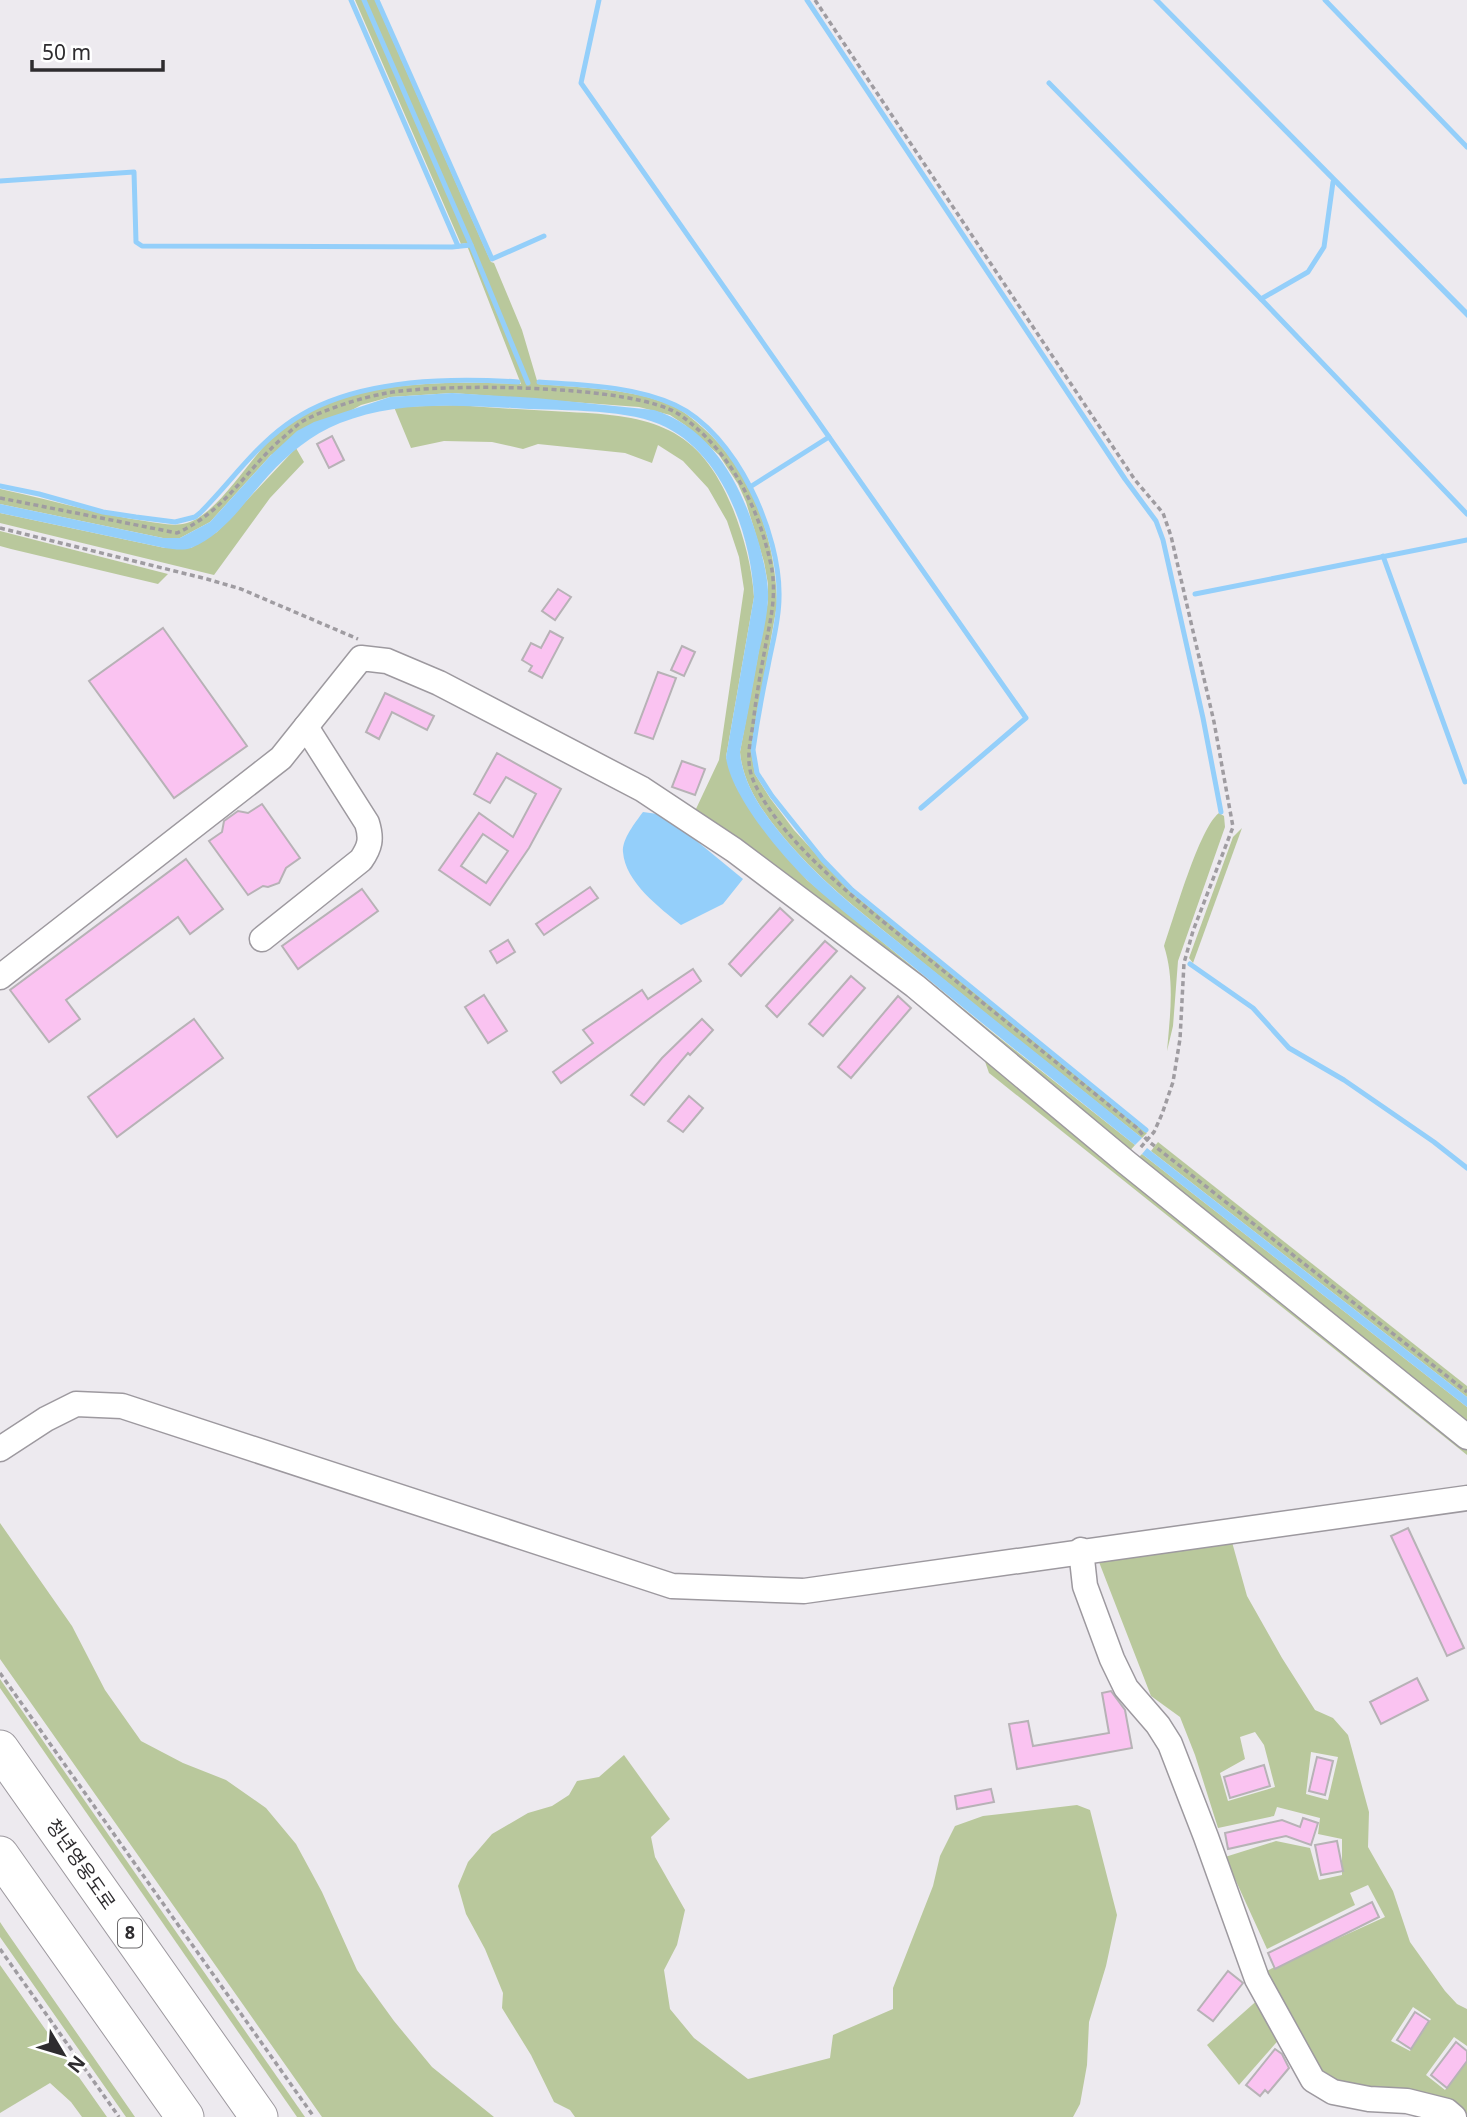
<svg xmlns="http://www.w3.org/2000/svg" width="1467" height="2117" font-family="'Noto Sans','Noto Sans KR',sans-serif">
	<rect width="100%" height="100%" fill="#edeaef"/>
	<g fill="#b9c89c" fill-rule="evenodd">
		<path d="M355,0H375L491,262L494,263L522,330L538,384C582,388 630,388 671,405C682,410 692,418 702,427C752,470 776,540 777,605L751,750L755,774L770,798L794,830L851,892L1147,1133L1142,1138C1068,1079 994,1021 921,961C878,925 831,891 793,848C770,822 743,789 740,752L768,601V584L764,562L746,502L738,484L719,455L685,425L670,415L639,407L452,393L390,397L361,405L271,455L210,522L180,538H163L0,504V489C49,499 96,514 145,521C159,523 174,527 187,523C216,515 247,463 269,441C334,378 437,381 521,384L466,243L461,244Z"/>
		<path d="M457,405C494,408 531,410 569,412C652,416 699,425 733,509C744,537 752,567 754,597L726,757L736,786L765,831L807,880L835,903L992,1032L1135,1145L1127,1154L695,811L719,760L744,589L739,557L727,521L708,488L683,461L658,445L652,463L625,453L538,444L523,449L492,442L444,441L411,448L394,407Z"/>
		<polygon points="296,448 304,462 270,498 214,575 0,523 0,513 165,548 191,548 217,532"/>
		<polygon points="0,531 168,574 158,584 11,549 0,546"/>
		<path d="M1219,813L1224,816L1225,827L1178,961L1173,1026L1167,1051C1170,1016 1175,980 1164,946C1174,918 1199,828 1219,813Z"/>
		<polygon points="1242,828 1193,963 1189,958 1233,837"/>
		<polygon points="981,1050 1467,1445 1467,1455 989,1073"/>
		<polygon points="1158,1142 1467,1386 1467,1397 1151,1151"/>
		<polygon points="1142,1154 1467,1407 1467,1426 1136,1160"/>
		<polygon points="0,1523 72,1626 105,1690 141,1741 183,1763 226,1780 266,1808 296,1844 322,1892 357,1970 394,2021 432,2067 494,2117 322,2117 0,1659"/>
		<path d="M1232,1542L1247,1596L1282,1658L1315,1710L1333,1718L1348,1735L1369,1812L1368,1847L1393,1891L1410,1942L1445,1991L1457,2004L1467,2009V2046L1454,2037L1426,2075L1445,2090L1467,2061V2117L1328,2085L1262,1973L1385,1917L1368,1885L1350,1893L1355,1905L1267,1949L1225,1857L1276,1841L1310,1848L1319,1880L1342,1875V1839L1318,1834L1320,1818L1277,1807L1274,1816L1218,1828L1195,1755L1180,1717L1151,1696L1099,1562ZM1255,1732L1264,1745L1275,1787L1228,1801L1220,1773L1245,1759L1240,1737ZM1311,1752L1338,1757L1328,1800L1306,1794ZM1413,2007L1431,2019L1410,2051L1391,2041Z"/>
		<polygon points="0,1679 305,2117 297,2117 0,1688"/>
		<polygon points="624,1755 670,1819 651,1837 655,1857 685,1910 677,1945 664,1970 670,2009 694,2038 748,2079 830,2058 833,2035 893,2009 893,1988 933,1886 940,1856 955,1826 983,1816 1077,1805 1090,1810 1117,1915 1106,1966 1089,2022 1087,2065 1080,2104 1073,2117 575,2117 570,2110 554,2102 531,2055 502,2008 503,1993 485,1949 466,1914 458,1886 468,1862 492,1834 528,1813 552,1806 569,1795 577,1781 599,1777"/>
		<polygon points="0,1922 6,1931 135,2117 126,2117 0,1937"/>
		<polygon points="0,1965 107,2117 82,2117 71,2102 50,2083 0,2113"/>
		<polygon points="1261,1997 1282,2036 1239,2085 1207,2045"/>
	</g>
	<g fill="#94cffa">
		<polygon points="1153,0 1160,0 1467,310 1467,318"/>
		<path d="M452,393L536,398L654,410C715,429 744,490 760,547C764,564 769,582 768,600C767,617 763,635 759,652C753,686 747,719 740,752C743,789 770,822 793,848C828,888 872,921 913,954C989,1016 1066,1076 1142,1138L1135,1145C1058,1084 981,1023 906,961C873,934 838,909 807,880C780,854 730,794 726,757L754,597C751,534 722,450 659,424C621,408 554,411 512,408C454,405 395,401 340,423C311,435 289,453 268,476C245,501 224,535 191,548C183,551 173,549 165,548L0,513V504L163,538H180L210,522L271,455L297,431L314,422L390,397Z"/>
		<path d="M643,812L665,815L743,879L723,904L681,925C660,908 625,882 623,852C622,839 635,823 643,812Z"/>
		<polygon points="1147,1148 1467,1397 1467,1407 1142,1154"/>
	</g>
	<g fill="none" stroke-linecap="round" stroke-linejoin="round">
		<g stroke="#94cffa" stroke-width="5">
			<polyline points="351,0 458,246"/>
			<polyline points="364,0 471,245 528,383"/>
			<polyline points="377,0 492,259 544,236"/>
			<polyline points="599,0 581,83 1026,718 921,808"/>
			<polyline points="807,0 1125,479 1156,521 1163,540 1203,718 1221,812"/>
			<polyline points="1325,0 1467,147"/>
			<polyline points="1049,83 1261,299 1467,514"/>
			<polyline points="0,181 134,172 136,242 142,246 452,247 471,245"/>
			<polyline points="1261,299 1308,272 1324,247 1333,182"/>
			<path d="M539,382C583,385 634,386 675,405C736,433 781,534 779,598C779,621 772,644 768,666C762,694 757,722 753,750L757,773L772,796L823,860L852,890L1146,1130"/>
			<path d="M0,486L39,494L103,512L136,517L175,522L195,517L200,513C229,484 253,449 286,425C347,379 445,377 518,382"/>
			<polyline points="750,487 829,437"/>
			<polyline points="1383,556 1465,782"/>
			<polyline points="1195,594 1467,540"/>
			<polyline points="1190,964 1253,1008 1289,1048 1344,1080 1434,1142 1467,1168"/>
		</g>
	</g>
	<g fill="#fac3f1" stroke="#b7b2b6" stroke-width="2" fill-rule="evenodd">
		<polygon points="332,436 344,460 329,468 317,444"/>
		<polygon points="558,589 571,597 555,620 542,611"/>
		<polygon points="163,628 247,746 174,798 89,681"/>
		<polygon points="550,631 563,638 542,678 529,671 532,666 522,660 531,643 541,648"/>
		<polygon points="682,646 695,652 684,676 671,670"/>
		<polygon points="658,672 676,678 653,739 635,733"/>
		<polygon points="385,693 434,716 427,730 392,712 379,739 366,732"/>
		<path d="M497,753L561,789L529,848L490,905L439,870L479,813L513,837L536,794L506,777L490,803L474,794ZM483,834L508,851L486,883L461,866Z"/>
		<polygon points="682,761 705,769 695,795 672,787"/>
		<polygon points="262,804 300,858 286,868 279,883 268,887 263,886 248,895 209,841 222,832 224,821 238,811 248,813"/>
		<polygon points="186,859 223,909 190,934 178,917 66,1000 80,1019 49,1042 10,990"/>
		<polygon points="590,887 598,898 544,935 536,924"/>
		<polygon points="362,889 378,911 298,969 282,946"/>
		<polygon points="780,908 793,920 741,976 729,964"/>
		<polygon points="508,940 515,952 497,963 490,951"/>
		<polygon points="825,941 837,951 777,1017 766,1006"/>
		<polygon points="693,969 701,981 561,1083 553,1072 593,1043 583,1030 642,990 648,999"/>
		<polygon points="851,976 865,988 823,1036 809,1024"/>
		<polygon points="484,995 507,1031 488,1043 465,1007"/>
		<polygon points="898,996 911,1008 851,1078 838,1067"/>
		<polygon points="194,1019 223,1058 117,1137 88,1097"/>
		<polygon points="702,1019 713,1030 690,1055 688,1053 644,1105 631,1095 662,1058"/>
		<polygon points="689,1096 703,1108 683,1132 668,1121"/>
		<polygon points="1408,1528 1464,1648 1447,1656 1391,1536"/>
		<polygon points="1417,1678 1428,1700 1381,1724 1370,1702"/>
		<polygon points="1111,1691 1125,1710 1132,1748 1017,1769 1009,1724 1028,1721 1033,1746 1109,1733 1102,1693"/>
		<polygon points="1317,1757 1333,1761 1325,1795 1309,1791"/>
		<polygon points="1264,1765 1270,1786 1230,1798 1224,1777"/>
		<polygon points="991,1789 994,1802 957,1809 955,1796"/>
		<polygon points="1303,1818 1318,1823 1311,1845 1286,1836 1228,1849 1225,1833 1282,1820 1300,1827"/>
		<polygon points="1337,1841 1343,1871 1321,1875 1315,1845"/>
		<polygon points="1372,1902 1379,1917 1275,1969 1268,1953"/>
		<polygon points="1228,1971 1243,1983 1213,2021 1198,2010"/>
		<polygon points="1415,2012 1429,2021 1411,2049 1397,2040"/>
		<polygon points="1456,2042 1467,2051 1467,2061 1447,2088 1431,2075"/>
		<polygon points="1275,2049 1282,2054 1289,2068 1268,2093 1265,2090 1260,2096 1246,2085"/>
	</g>
	<g fill="none" stroke-linecap="round" stroke-linejoin="round">
		<defs>
			<g id="minor">
				<path d="M262,939L361,860C370,847 372,839 367,823L306,727"/>
				<polyline points="0,977 281,758 361,658 387,661 439,683 642,789 734,850 915,986 1127,1163 1467,1437"/>
				<polyline points="0,1449 46,1419 76,1404 122,1406 672,1586 804,1591 1467,1498"/>
				<polyline points="1081,1550 1085,1586 1112,1659 1126,1688 1158,1725 1170,1744 1206,1837 1257,1979 1313,2080 1333,2092 1369,2099 1407,2101 1447,2111 1454,2117"/>
			</g>
			<g id="highway">
				<polyline points="0,1749 259,2117"/>
				<polyline points="0,1855 185,2117"/>
			</g>
		</defs>
		<use href="#minor" stroke="#9d999f" stroke-width="27"/>
		<use href="#highway" stroke="#9d999f" stroke-width="39"/>
		<g stroke="#9f9ca1" stroke-width="3.5" stroke-dasharray="5 3.5" stroke-linecap="butt">
			<polyline points="815,0 1135,480 1163,513 1171,536 1214,722 1233,827 1193,931 1184,963 1180,1039 1173,1082 1162,1114 1154,1132 1140,1148"/>
			<path d="M0,498L177,533C224,512 244,473 280,440C288,434 295,426 303,421C328,408 360,398 387,393C442,383 636,384 680,415C731,451 760,509 772,570C776,596 771,618 766,643C761,670 756,697 753,724C750,743 745,763 754,782C783,847 875,914 930,960C999,1016 1068,1072 1137,1128L1147,1140L1467,1392"/>
			<polyline points="0,528 207,579 241,589 358,639"/>
			<polyline points="0,1673 314,2117"/>
			<polyline points="0,1949 119,2117"/>
		</g>
		<use href="#minor" stroke="#fff" stroke-width="24"/>
		<use href="#highway" stroke="#fff" stroke-width="37"/>
	</g>
	<g text-anchor="middle" stroke-width="5" stroke-linejoin="round" paint-order="stroke">
		<rect fill="#fff" stroke="#6d6b6d" stroke-width="2" x="118" y="1918.5" width="24" height="29" rx="5"/>
		<g font-size="18" font-weight="bold" fill="#2e2c2f">
			<text x="130" y="1939">8</text>
		</g>
		<g font-size="19" fill="#2e2c2f" stroke="#fff">
			<text transform="translate(81 1864) rotate(55)" y="7">청년영웅도로</text>
		</g>
	</g>
	<g transform="translate(63 2054) rotate(128)" stroke="#ffffff" stroke-width="5" paint-order="stroke">
	<path d="M0-5L12 26L0 18L-12 26Z" fill="#2e2c2f"/>
	<text y="-10" font-size="19" font-weight="bold" text-anchor="middle" fill="#2e2c2f">N</text>
	</g>
	<path d="M32 60v10h131v-10" fill="none" stroke="#2e2c2f" stroke-width="3.5"/>
	<text x="42" y="60" font-size="21" fill="#2e2c2f" stroke="#ffffff" stroke-width="5" paint-order="stroke">50 m</text>
</svg>
